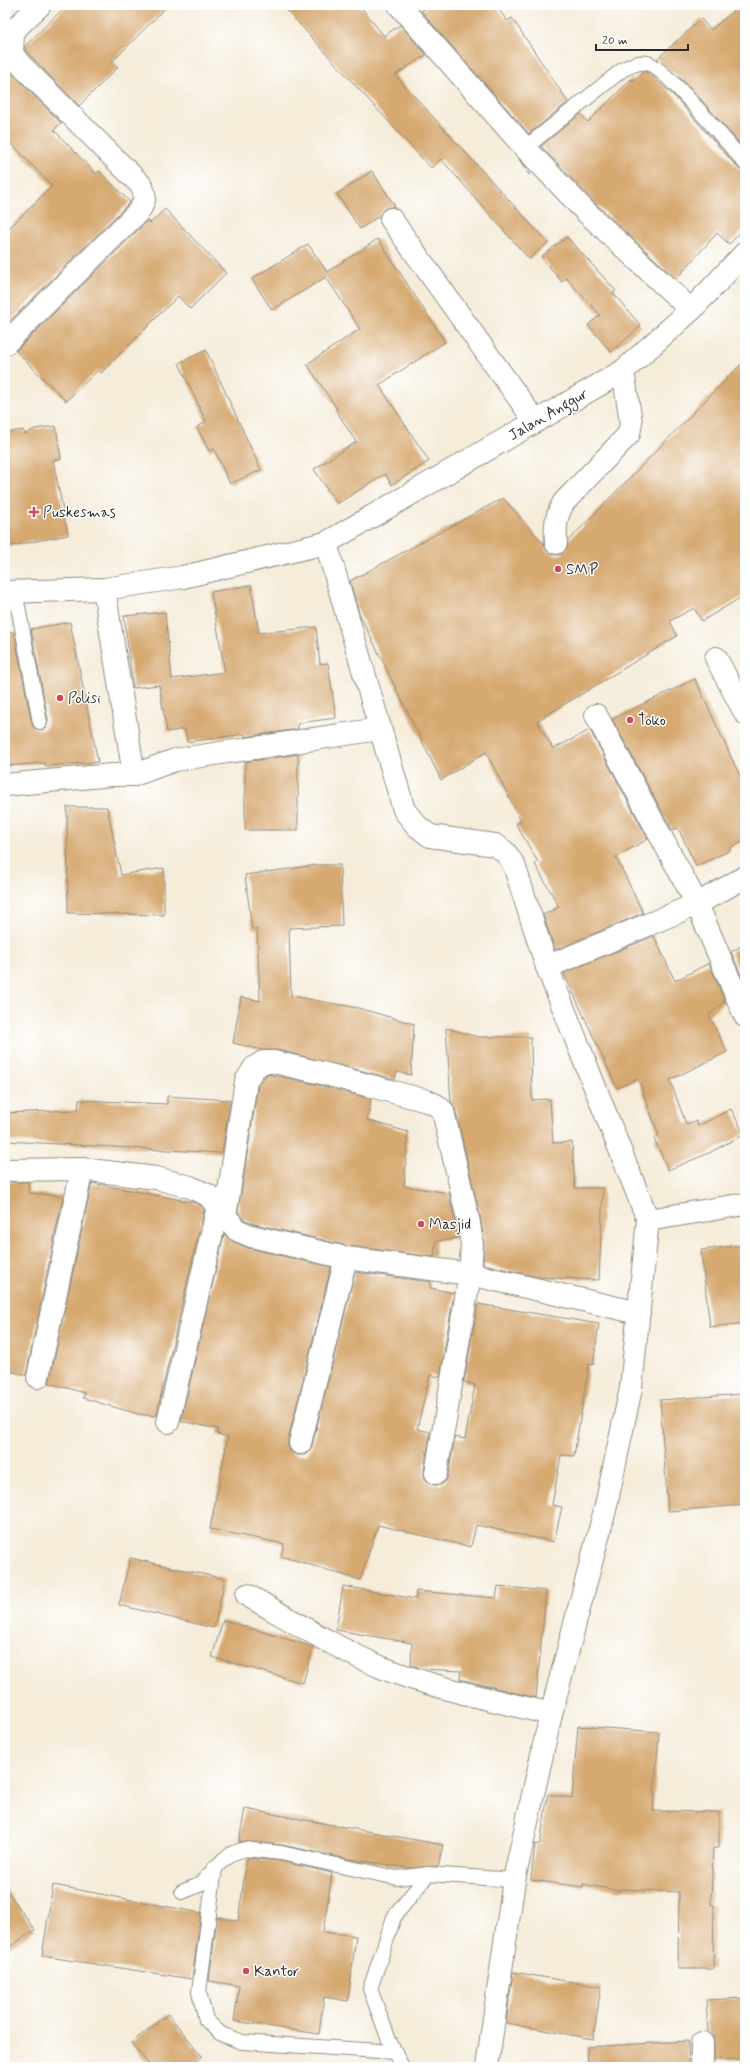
<svg xmlns="http://www.w3.org/2000/svg" width="750" height="2072" font-family="Mynerve,sans-serif">
	<rect width="100%" height="100%" fill="#fff"/>
	<filter id="ink" filterUnits="userSpaceOnUse"><feTurbulence type="fractalNoise" baseFrequency=".025" numOctaves="2"/><feDisplacementMap in="SourceGraphic" scale="8" xChannelSelector="R" yChannelSelector="G"/><feConvolveMatrix kernelMatrix="1 2 1 2 8 2 1 2 1" color-interpolation-filters="sRGB"/></filter>
	<filter id="wash" filterUnits="userSpaceOnUse"><feTurbulence type="fractalNoise" baseFrequency=".012" numOctaves="4" result="noise"/><feDisplacementMap in="SourceGraphic" scale="16" xChannelSelector="R" yChannelSelector="G"/><feGaussianBlur stdDeviation="0.9" result="paint"/><feColorMatrix in="noise" values="0 0 0 0 0 0 0 0 0 0 0 0 0 0 0 0 0 1.4 0 .05"/><feComposite in="paint" operator="in"/></filter>
	<g filter="url(#wash)">
		<rect width="100%" height="100%" fill="#f5ecd9"/>
		<g id="blocks">
			<g fill="#d6a971">
				<polygon points="67,5 168,5 112,62 118,67 79,106 25,50 25,46"/>
				<polygon points="282,5 359,5 384,36 400,25 426,55 395,75 548,243 529,259 441,159 431,168"/>
				<polygon points="431,5 496,5 507,21 512,18 568,102 529,134 421,11"/>
				<polygon points="740,5 745,5 745,150 688,85 657,59 701,19 711,30"/>
				<polygon points="5,66 61,123 54,130 96,174 99,171 130,202 5,326 5,232 52,186 5,137"/>
				<polygon points="644,71 651,75 675,97 739,169 745,171 745,228 729,244 717,233 676,279 594,202 541,146 580,114 588,122 631,79 633,81"/>
				<polygon points="519,159 531,172 529,175"/>
				<polygon points="372,171 395,206 384,209 379,216 360,229 337,194"/>
				<polygon points="165,209 226,273 190,309 178,296 101,373 98,370 66,401 16,351 148,220 150,223"/>
				<polygon points="567,237 616,291 613,293 641,326 611,352 588,325 600,315 566,278 562,282 541,257"/>
				<polygon points="378,239 445,342 379,385 429,461 392,485 385,474 337,504 314,469 356,442 336,410 337,409 307,364 360,329 326,277 272,310 252,279 308,244 327,272"/>
				<polygon points="206,350 261,470 230,484 214,449 209,451 197,427 206,422 179,363"/>
				<polygon points="745,360 745,595 702,621 694,608 670,621 677,636 537,721 553,749 590,730 648,839 616,857 643,913 555,950 543,915 559,907 535,864 538,862 516,824 521,821 486,752 441,780 359,613 350,581 503,498 543,543 546,550 551,554 557,555 562,554 567,548 568,541"/>
				<polygon points="56,426 61,459 53,460 68,535 5,547 5,433 23,430 25,434 35,429"/>
				<polygon points="251,585 259,633 316,627 320,664 328,663 336,718 298,723 298,729 245,737 245,734 187,742 185,729 167,732 159,685 133,688 124,616 165,612 172,679 225,672 211,592"/>
				<polygon points="70,622 98,762 45,766 45,763 5,766 5,633 14,632 32,724 34,728 41,730 46,728 48,720 31,629"/>
				<polygon points="695,679 745,787 745,841 729,848 731,850 696,866 678,828 672,830 612,719"/>
				<polygon points="298,754 298,830 245,830 245,762"/>
				<polygon points="67,807 107,807 121,875 164,868 164,915 68,913"/>
				<polygon points="317,865 340,865 342,926 289,928 291,996 358,1008 414,1024 411,1075 397,1072 395,1079 277,1050 262,1050 233,1043 241,997 260,1001 257,929 252,929 245,875"/>
				<polygon points="654,936 675,981 709,963 725,1001 709,1015 727,1052 670,1080 686,1124 696,1121 698,1126 731,1109 744,1134 709,1153 668,1170 654,1138 659,1136 638,1079 617,1088 564,973"/>
				<polygon points="745,944 745,984 731,952"/>
				<polygon points="446,1028 478,1037 531,1037 532,1100 550,1099 553,1143 572,1142 575,1188 603,1188 599,1280 537,1277 483,1264 484,1243 481,1220 455,1108 451,1101"/>
				<polygon points="267,1074 319,1085 371,1099 367,1120 408,1132 404,1186 449,1193 458,1238 436,1241 434,1257 348,1246 255,1224 245,1220 238,1212 258,1085"/>
				<polygon points="167,1096 230,1100 222,1153 5,1141 5,1113 78,1110 79,1100 167,1104"/>
				<polygon points="5,1182 28,1182 29,1193 63,1196 26,1375 5,1370"/>
				<polygon points="92,1183 192,1202 200,1205 204,1210 156,1416 138,1414 83,1398 85,1393 49,1383"/>
				<polygon points="224,1234 232,1241 248,1248 331,1267 288,1440 288,1446 291,1452 297,1455 304,1455 309,1452 312,1446 355,1272 431,1282 430,1288 454,1293 440,1377 430,1375 417,1429 430,1432 424,1471 424,1477 428,1482 434,1485 441,1485 446,1481 448,1475 455,1437 465,1439 475,1385 464,1382 478,1304 599,1324 593,1365 589,1364 574,1456 561,1455 552,1505 562,1507 554,1542 476,1525 471,1547 378,1525 360,1580 281,1556 284,1544 210,1529 228,1437 217,1434 218,1429 181,1421"/>
				<polygon points="745,1245 745,1323 710,1327 701,1250"/>
				<polygon points="745,1394 745,1505 668,1511 660,1400"/>
				<polygon points="130,1558 225,1579 214,1628 119,1605"/>
				<polygon points="343,1586 416,1599 416,1591 496,1598 498,1586 546,1591 536,1698 460,1679 461,1671 423,1669 411,1665 412,1643 336,1630"/>
				<polygon points="223,1620 313,1647 303,1683 212,1657"/>
				<polygon points="578,1726 659,1732 653,1811 719,1812 719,1848 713,1848 711,1905 714,1905 713,1969 678,1969 679,1892 620,1889 620,1891 583,1884 583,1887 531,1880 535,1844 540,1844 548,1794 572,1798"/>
				<polygon points="245,1809 443,1845 438,1866 408,1868 343,1858 282,1845 239,1841"/>
				<polygon points="247,1858 280,1861 332,1873 323,1932 356,1936 348,2001 324,1997 319,2034 234,2021 239,1986 209,1981 217,1917 238,1921"/>
				<polygon points="53,1885 201,1913 192,1979 42,1956"/>
				<polygon points="5,1888 35,1930 5,1950"/>
				<polygon points="513,1972 601,1987 593,2039 506,2023"/>
				<polygon points="745,1998 745,2059 714,2060 714,2043 713,2036 708,2032 706,2000"/>
				<polygon points="168,2014 202,2056 188,2067 151,2067 131,2043"/>
				<polygon points="688,2041 689,2067 588,2067 587,2047"/>
			</g>
		</g>
	</g>
	<g filter="url(#ink)">
		<use href="#blocks" fill-opacity="0" stroke="#908c82" stroke-width="1"/>
		<g fill="none" stroke-linecap="round" stroke-linejoin="round">
			<defs>
				<g id="lane">
					<path d="M525,148L622,70C630,66 638,61 647,63C664,66 730,146 745,163"/>
					<polyline points="15,591 40,722"/>
					<polyline points="215,1867 199,1992 206,2020 221,2034 242,2042 395,2052"/>
					<polyline points="182,1892 199,1885 223,1860 233,1853 245,1849 281,1853 397,1878 428,1874 514,1880"/>
					<polyline points="402,2067 389,2040 370,1989 394,1917 428,1874"/>
				</g>
				<g id="street">
					<polyline points="399,5 525,148 585,211 691,310"/>
					<polyline points="391,219 535,421"/>
					<path d="M5,344L139,211C145,201 147,195 140,184L22,66L12,54L13,33L19,25L40,5"/>
					<polyline points="326,543 404,810 417,826 430,836 495,845 505,852 514,865 547,967 648,1220 631,1388 605,1510 551,1714 514,1880 487,2067"/>
					<path d="M556,543C555,527 555,517 564,502L629,434L631,422L623,371"/>
					<polyline points="104,589 134,775"/>
					<polyline points="5,592 104,589 183,577 326,543 623,371 691,310 745,253"/>
					<polyline points="716,658 745,713"/>
					<polyline points="596,715 697,904 745,1016"/>
					<polyline points="5,785 112,775 134,775 175,760 379,729"/>
					<polyline points="547,967 697,904 745,877"/>
					<polyline points="5,1170 82,1169 156,1178 190,1187 208,1195 237,1230 251,1236 346,1258 470,1274 639,1313"/>
					<polyline points="225,1217 246,1081 254,1068 263,1062 274,1062 322,1073 427,1101 436,1105 443,1111 469,1223 472,1245 470,1274 436,1473"/>
					<polyline points="648,1220 745,1204"/>
					<polyline points="38,1377 82,1169"/>
					<polyline points="168,1422 218,1207"/>
					<polyline points="300,1443 346,1258"/>
					<path d="M247,1595C291,1620 336,1648 383,1668C437,1689 495,1700 551,1714"/>
					<polyline points="702,2043 702,2067"/>
				</g>
			</defs>
			<use href="#lane" stroke="#908c82" stroke-width="16"/>
			<use href="#street" stroke="#908c82" stroke-width="24"/>
			<use href="#lane" stroke="#fff" stroke-width="14"/>
			<use href="#street" stroke="#fff" stroke-width="22"/>
		</g>
	</g>
	<g fill="#d1495b" stroke="#fff" stroke-width="1.5">
		<path d="M32 506h4v4h4v4h-4v4h-4v-4h-4v-4h4z"/>
		<circle cx="558" cy="569" r="4"/>
		<circle cx="60" cy="698" r="4"/>
		<circle cx="630" cy="720" r="4"/>
		<circle cx="421" cy="1224" r="4"/>
		<circle cx="246" cy="1971" r="4"/>
	</g>
	<g text-anchor="middle" stroke-width="3" stroke-linejoin="round" paint-order="stroke">
		<g font-size="15" fill="#2b2b2b" stroke="#fff">
			<text transform="translate(548 414) rotate(-30)" y="5">Jalan Anggur</text>
		</g>
		<g font-size="15" fill="#2b2b2b" stroke="#fff" text-anchor="start">
			<text x="43" y="517">Puskesmas</text>
			<text x="566" y="574">SMP</text>
			<text x="68" y="703">Polisi</text>
			<text x="638" y="725">Toko</text>
			<text x="429" y="1229">Masjid</text>
			<text x="254" y="1976">Kantor</text>
		</g>
	</g>
	<rect width="750" height="2072" fill="none" stroke="#fff" stroke-width="20"/>
	<path d="M596 44v6h92v-6" fill="none" stroke="#2b2b2b" stroke-width="2"/>
	<text x="602" y="44" font-size="12" fill="#2b2b2b" stroke="#ffffff" stroke-width="3" paint-order="stroke">20 m</text>
</svg>
